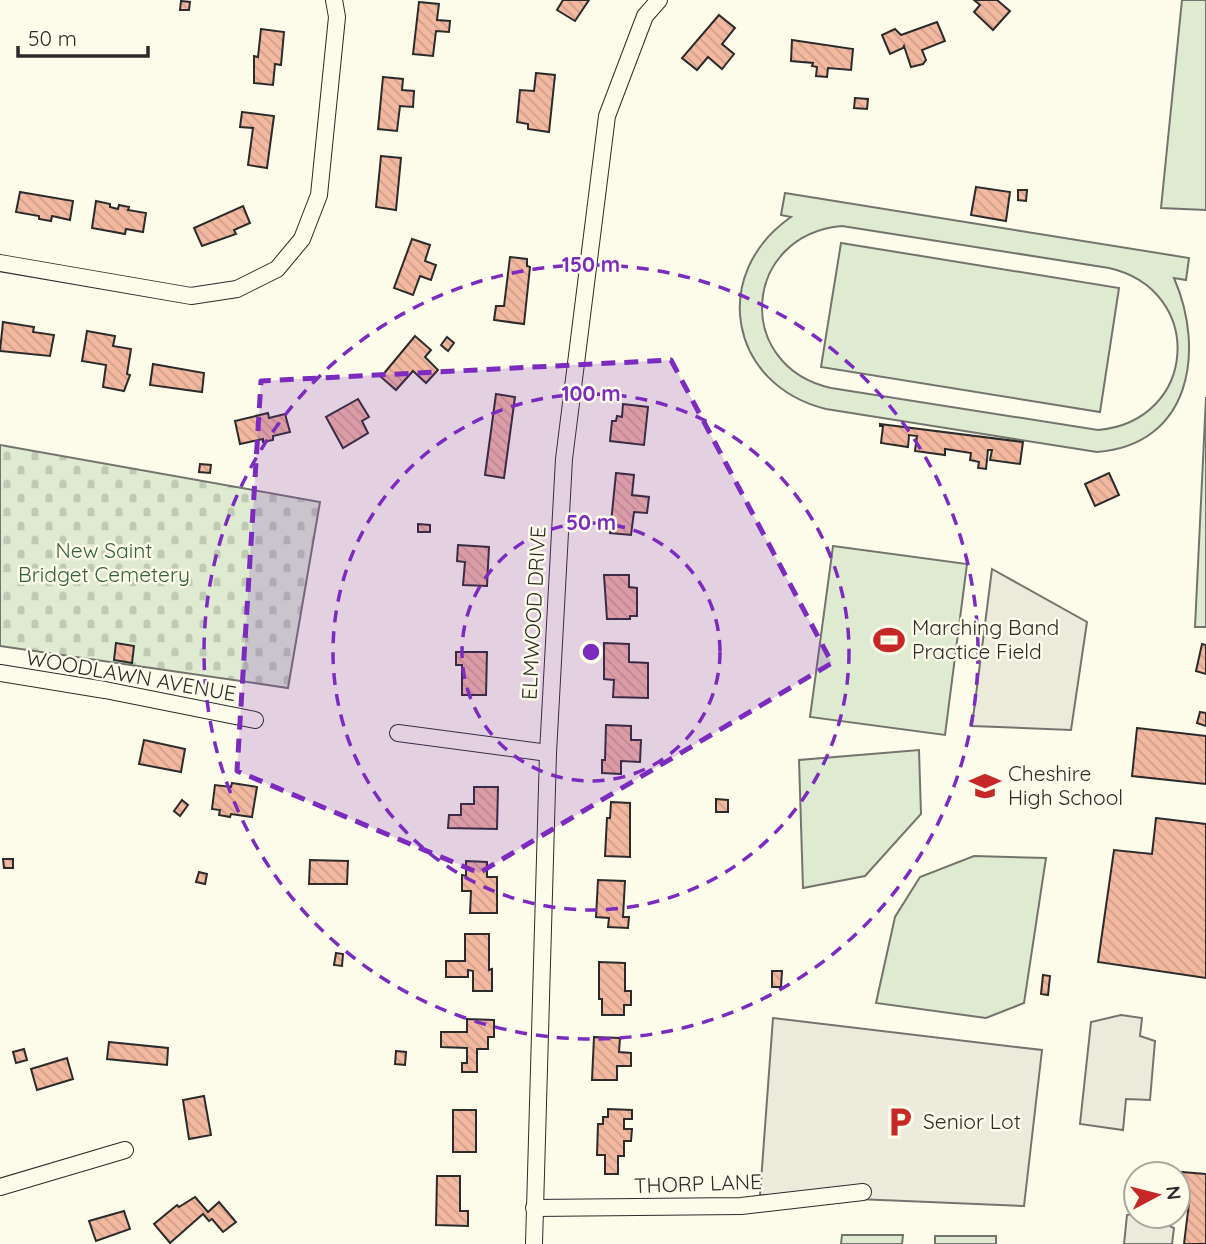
<svg xmlns="http://www.w3.org/2000/svg" width="1206" height="1244" font-family="Quicksand,sans-serif">
	<defs>
		<pattern id="cemetery-stones" width="16" height="16" patternUnits="userSpaceOnUse" patternTransform="scale(1.75)"><rect width="16" height="16" fill="#deebd1"/><path d="M2 7V4a2 2 0 0 1 4 0v3zM10 15v-3a2 2 0 0 1 4 0v3z" fill="#bfcab4"/></pattern>
		<pattern id="building-back-hatch" width="6" height="6" patternUnits="userSpaceOnUse" patternTransform="scale(1.75)"><rect width="6" height="6" fill="#f2b8a0"/><path d="M-1 5l2 2M0 0l6 6M5-1l2 2" fill="none" stroke="#d09e8a"/></pattern>
	</defs>
	<rect width="100%" height="100%" fill="#fdfbea"/>
	<g fill="#deebd1" stroke="#74746e" stroke-width="2" fill-rule="evenodd">
		<polygon points="1182,0 1206,0 1206,210 1161,208"/>
		<path d="M785,193L1189,258L1186,280L1174,278C1206,352 1190,445 1097,452L826,409C729,385 709,274 791,217L781,215ZM842,226L1109,268C1206,290 1198,421 1098,430L831,388C733,366 742,235 842,226Z"/>
		<polygon points="841,243 1119,288 1100,412 821,367"/>
		<polygon points="1206,397 1206,627 1195,627"/>
		<polygon points="833,546 967,564 945,735 810,717"/>
		<polygon points="919,750 921,814 865,876 803,888 799,760"/>
		<polygon points="974,856 1046,858 1024,1003 986,1018 876,1003 895,917 920,877"/>
		<polygon points="842,1235 903,1235 902,1244 841,1244"/>
		<rect x="935" y="1236" width="61" height="8"/>
	</g>
	<polygon fill="url(#cemetery-stones)" stroke="#74746e" stroke-width="2" points="0,445 320,502 288,688 0,646"/>
	<g fill="#eceadb" stroke="#74746e" stroke-width="2">
		<polygon points="992,569 1087,622 1071,730 972,726"/>
		<polygon points="1121,1015 1142,1018 1140,1036 1155,1041 1150,1100 1126,1099 1123,1130 1080,1124 1091,1022"/>
		<polygon points="773,1018 1042,1050 1024,1206 760,1195"/>
		<polygon points="1136,1213 1136,1216 1150,1216 1174,1228 1172,1244 1124,1244 1127,1215"/>
	</g>
	<g fill="url(#building-back-hatch)" stroke="#2b2b2b" stroke-width="2">
		<polygon points="563,0 589,0 575,21 557,10"/>
		<polygon points="974,0 997,0 1010,11 993,30 974,12 980,5"/>
		<polygon points="181,1 190,2 189,10 180,10"/>
		<polygon points="419,2 439,4 437,20 450,21 449,32 436,31 433,56 413,54"/>
		<polygon points="719,15 735,28 722,44 734,54 722,69 708,57 697,70 682,58"/>
		<polygon points="937,22 945,41 922,50 926,60 923,64 911,67 904,46 903,48 890,54 882,35 895,29 901,35"/>
		<polygon points="261,29 284,32 281,65 275,64 273,85 254,83 254,56 258,57"/>
		<polygon points="792,40 853,49 851,70 828,68 827,77 816,76 817,67 812,66 813,63 791,61"/>
		<polygon points="536,73 555,75 549,132 528,129 528,124 517,122 520,90 534,91"/>
		<polygon points="383,77 403,79 402,90 414,91 413,107 400,106 397,131 378,129"/>
		<polygon points="855,98 868,99 867,109 854,108"/>
		<polygon points="242,112 274,116 267,168 248,165 253,128 240,127"/>
		<polygon points="381,156 401,158 396,210 376,207"/>
		<polygon points="976,187 1010,192 1006,221 971,215"/>
		<polygon points="1018,190 1027,190 1026,201 1018,200"/>
		<polygon points="20,192 73,201 70,220 52,216 51,221 39,219 39,216 16,212"/>
		<polygon points="96,201 110,204 110,207 118,209 119,205 129,207 128,210 146,213 143,232 126,229 125,234 92,228"/>
		<polygon points="243,206 250,223 234,230 236,234 202,246 194,228"/>
		<polygon points="412,239 430,245 425,261 436,265 431,280 420,276 413,295 394,288"/>
		<polygon points="510,257 527,259 527,266 530,267 524,324 494,320 496,306 504,306"/>
		<polygon points="3,322 34,327 33,332 54,335 50,356 0,351"/>
		<polygon points="87,331 115,336 113,346 131,349 127,374 130,375 124,391 103,387 106,365 82,361"/>
		<polygon points="415,336 431,350 425,357 438,370 426,383 413,371 396,390 381,377"/>
		<polygon points="447,337 454,343 448,351 441,345"/>
		<polygon points="153,364 204,373 202,392 150,385"/>
		<polygon points="496,394 515,397 504,478 485,475"/>
		<polygon points="358,399 369,417 362,421 368,433 343,448 326,417"/>
		<polygon points="623,404 648,407 644,445 610,441 612,421 616,421 617,416 622,417"/>
		<polygon points="268,413 269,418 285,414 290,432 273,436 273,440 263,442 263,439 240,444 235,421"/>
		<polygon points="880,424 1023,442 1020,464 990,460 992,450 988,450 986,469 978,468 979,462 970,460 971,453 945,449 945,455 915,451 917,436 909,435 908,447 881,443 883,426 880,426"/>
		<polygon points="200,464 211,465 210,473 199,472"/>
		<polygon points="616,473 634,475 632,495 649,497 647,513 634,512 631,535 610,533"/>
		<polygon points="1109,473 1119,495 1095,506 1085,484"/>
		<polygon points="418,524 430,525 430,532 418,532"/>
		<polygon points="458,545 489,547 487,586 463,585 465,562 457,561"/>
		<polygon points="604,575 629,575 629,587 637,588 637,616 630,616 630,619 607,619"/>
		<polygon points="116,643 134,646 132,663 114,660"/>
		<polygon points="604,643 629,644 629,662 648,663 648,698 613,697 614,680 604,679"/>
		<polygon points="1202,644 1206,645 1206,674 1196,671"/>
		<polygon points="456,652 487,652 486,695 462,695 462,665 456,665"/>
		<polygon points="1200,712 1206,713 1206,726 1197,723"/>
		<polygon points="606,725 631,726 631,740 641,740 640,762 621,761 621,774 602,773 602,760 605,760"/>
		<polygon points="1137,728 1206,736 1206,784 1132,776"/>
		<polygon points="144,740 185,749 181,772 139,764"/>
		<polygon points="232,783 257,787 252,817 231,814 230,817 219,815 220,810 212,809 215,785 231,787"/>
		<polygon points="474,787 498,787 497,829 448,828 449,815 461,815 461,804 474,804"/>
		<polygon points="716,799 728,800 728,812 716,812"/>
		<polygon points="182,800 188,805 180,816 174,811"/>
		<polygon points="611,802 630,803 630,857 605,856 607,818 610,818"/>
		<polygon points="1156,818 1206,824 1206,978 1098,962 1114,850 1152,854"/>
		<polygon points="3,859 13,859 13,868 4,868"/>
		<polygon points="310,860 348,861 347,884 309,884"/>
		<polygon points="466,861 487,862 487,877 497,877 497,913 470,913 471,891 462,891 462,875 466,876"/>
		<polygon points="199,872 207,874 205,884 196,882"/>
		<polygon points="598,880 625,881 623,917 629,917 628,928 608,927 609,918 596,917"/>
		<polygon points="465,934 489,934 489,970 492,969 492,991 473,991 473,971 468,970 468,977 446,977 446,961 465,961"/>
		<polygon points="336,953 343,954 342,966 334,965"/>
		<polygon points="599,962 625,963 625,991 631,991 631,1005 624,1005 624,1015 602,1015 602,999 599,999"/>
		<polygon points="772,971 782,971 781,987 772,987"/>
		<polygon points="1043,975 1050,976 1048,995 1041,994"/>
		<polygon points="467,1019 494,1020 494,1037 488,1037 488,1049 477,1049 477,1072 462,1072 462,1063 467,1063 467,1048 441,1047 441,1032 467,1032"/>
		<polygon points="594,1037 620,1038 619,1052 631,1053 631,1066 617,1066 617,1080 592,1080"/>
		<polygon points="109,1042 168,1048 167,1065 107,1059"/>
		<polygon points="24,1049 27,1060 16,1063 13,1052"/>
		<polygon points="396,1051 406,1052 405,1065 395,1064"/>
		<polygon points="67,1058 73,1079 37,1090 31,1069"/>
		<polygon points="204,1096 211,1135 189,1139 183,1100"/>
		<polygon points="608,1109 632,1110 632,1119 624,1119 624,1129 632,1129 631,1141 624,1141 624,1156 618,1156 618,1174 605,1174 605,1155 597,1155 598,1124 603,1124 603,1117 608,1117"/>
		<rect x="453" y="1110" width="23" height="42"/>
		<polygon points="1182,1172 1206,1174 1206,1244 1184,1244 1189,1203 1179,1202"/>
		<polygon points="437,1176 460,1176 460,1211 468,1211 468,1226 436,1225"/>
		<polygon points="195,1197 208,1212 219,1202 236,1222 223,1232 212,1219 209,1221 203,1214 170,1243 154,1224 177,1205 179,1207"/>
		<polygon points="124,1211 130,1229 96,1241 89,1221"/>
	</g>
	<g fill="none" stroke-linecap="round" stroke-linejoin="round">
		<defs>
			<g id="minor">
				<polyline points="0,263 191,296 237,289 277,269 302,239 319,195 337,17 334,0"/>
				<polyline points="0,673 105,690 255,720"/>
				<polyline points="398,733 548,753"/>
				<polyline points="0,1187 125,1150"/>
				<polyline points="534,1208 741,1206 863,1192"/>
				<polyline points="534,1244 548,753 564,459 607,116 645,16 659,0"/>
			</g>
		</defs>
		<use href="#minor" stroke="#2b2b2b" stroke-width="18"/>
		<use href="#minor" stroke="#fdfbea" stroke-width="16"/>
	</g>
	<path fill="#7b2cbf" fill-opacity="0.2" stroke="#7b2cbf" stroke-width="5" stroke-dasharray="14 9" stroke-linejoin="round" d="M671,360L832,663L479,873L237,771L261,381Z"/>
	<g fill="none" stroke="#7b2cbf" stroke-width="3.5" stroke-dasharray="12 9">
		<circle cx="591" cy="652" r="129"/>
		<circle cx="591" cy="652" r="258"/>
		<circle cx="591" cy="652" r="387"/>
	</g>
	<defs>
		<symbol id="stadium-bare" viewBox="-9 -9 18 18"><path d="M0-5a6.5 5 0 1 0 0 10a6.5 5 0 1 0 0-10ZM-3.5-1.8h7v3.6h-7Z" fill="#c62828" stroke="#fdfbea" stroke-width="2.5" paint-order="stroke"/></symbol>
		<symbol id="school-bare" viewBox="-9 -9 18 18"><path d="M0-5L7-2L0 1L-7-2ZM-4 1L0 2.5L4 1V4Q0 6-4 4Z" fill="#c62828" stroke="#fdfbea" stroke-width="2.5" paint-order="stroke"/></symbol>
		<symbol id="parking-bare" viewBox="-9 -9 18 18"><path d="M-3.5-5.5H1a3.5 3.5 0 0 1 0 7H-1V5.5H-3.5ZM-1-3.4V-.6H.8a1.4 1.4 0 0 0 0-2.8Z" fill="#c62828" stroke="#fdfbea" stroke-width="2.5" paint-order="stroke"/></symbol>
	</defs>
	<g fill-rule="evenodd">
		<use href="#stadium-bare" x="867" y="618" width="44" height="44"/>
		<use href="#school-bare" x="963" y="764" width="44" height="44"/>
		<use href="#parking-bare" x="878" y="1100" width="44" height="44"/>
	</g>
	<g text-anchor="middle" stroke-width="5" stroke-linejoin="round" paint-order="stroke">
		<g font-size="21" fill="#34623c" stroke="#fdfbea">
			<text x="104" y="558">New Saint<tspan x="104" dy="24">Bridget Cemetery</tspan></text>
		</g>
		<g font-size="21" fill="#2b2b2b" stroke="#fdfbea">
			<text transform="translate(534 613) rotate(-87)" y="7">ELMWOOD DRIVE</text>
			<text transform="translate(131 676) rotate(10)" y="7">WOODLAWN AVENUE</text>
			<text transform="translate(698 1184) rotate(-2)" y="7">THORP LANE</text>
		</g>
		<g font-size="21" fill="#2b2b2b" stroke="#fdfbea" text-anchor="start">
			<text x="912" y="635">Marching Band<tspan x="912" dy="24">Practice Field</tspan></text>
			<text x="1008" y="781">Cheshire<tspan x="1008" dy="24">High School</tspan></text>
			<text x="923" y="1129">Senior Lot</text>
		</g>
	</g>
	<circle cx="591" cy="652" r="10" fill="#7b2cbf" stroke="#fdfbea" stroke-width="3.5"/>
	<g font-size="21" text-anchor="middle" font-weight="bold" fill="#7b2cbf" stroke="#fdfbea" stroke-width="5" stroke-linejoin="round" paint-order="stroke">
		<text x="591" y="272">150 m</text>
		<text x="591" y="401">100 m</text>
		<text x="591" y="530">50 m</text>
	</g>
	<g transform="translate(1157 1195) rotate(83)"><circle r="33" fill="#fdfbea" stroke="#a9a89e" stroke-width="2"/>
	<path d="M0-5L12 26L0 18L-12 26Z" fill="#c62828"/>
	<text y="-10" font-size="19" font-weight="bold" text-anchor="middle" fill="#2b2b2b">N</text>
	</g>
	<path d="M18 46v10h130v-10" fill="none" stroke="#2b2b2b" stroke-width="3.5"/>
	<text x="28" y="46" font-size="21" fill="#2b2b2b" stroke="#fdfbea" stroke-width="5" paint-order="stroke">50 m</text>
</svg>
